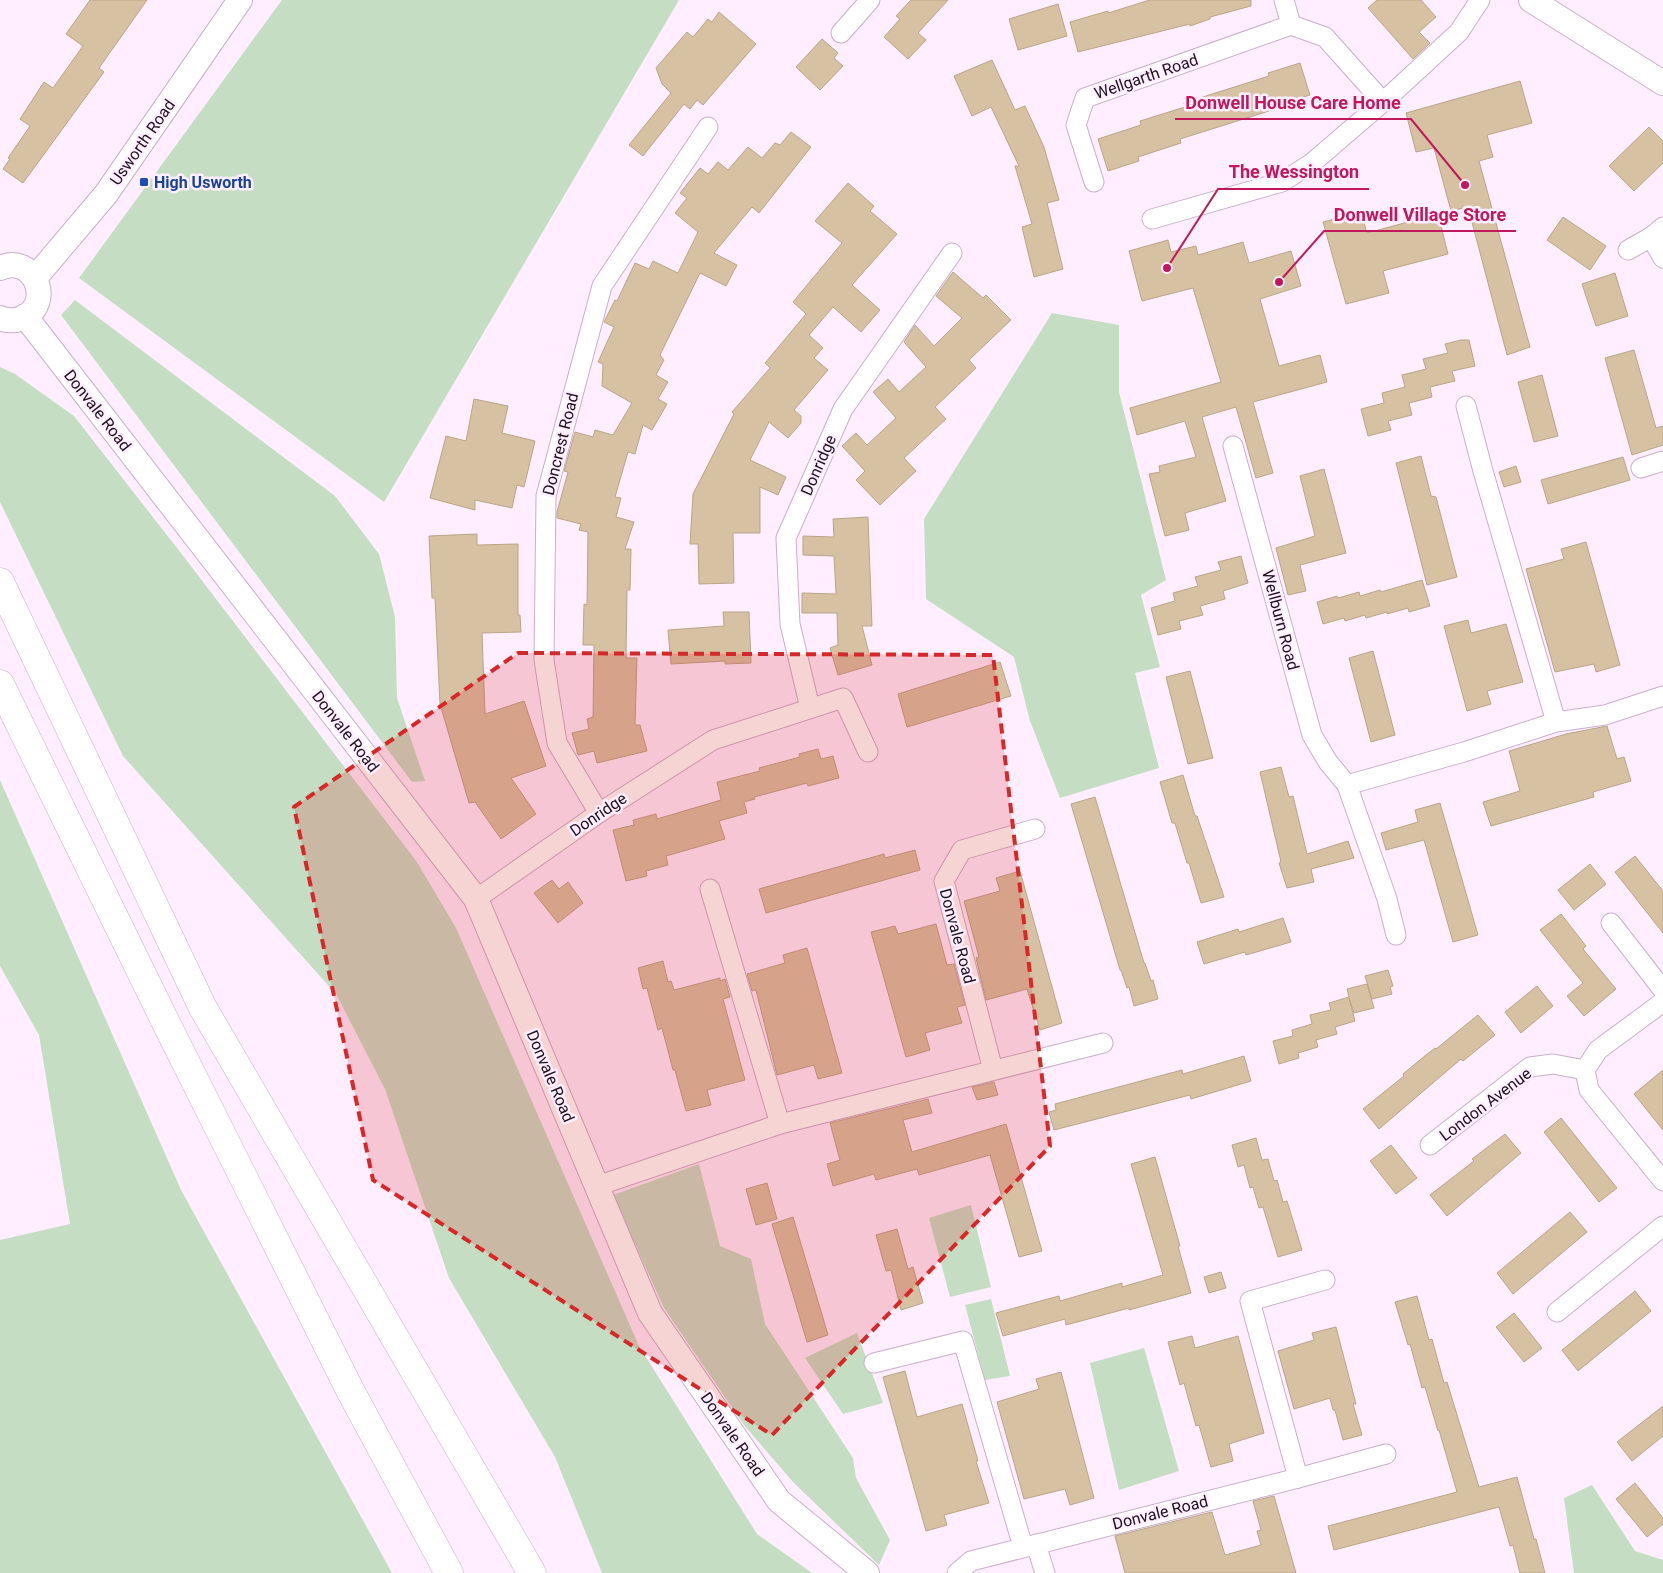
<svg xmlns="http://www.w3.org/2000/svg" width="1663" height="1573" font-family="Roboto,sans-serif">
	<rect width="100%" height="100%" fill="#fef"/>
	<g fill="#c5ddc3">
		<polygon points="282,0 679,0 384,502 79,278"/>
		<polygon points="75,300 335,496 379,554 395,617 397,698 425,781 412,782 61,315"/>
		<polygon points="1052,313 1119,325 1119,392 1166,580 1141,595 1160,667 1135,673 1159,768 1060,798 1030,721 1014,657 926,599 924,519"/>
		<polygon points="0,367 15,374 74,416 184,557 417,862 456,928 639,1346 757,1534 812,1573 602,1573 555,1457 449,1278 385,1089 336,994 123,756 0,502"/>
		<polygon points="0,780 181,1190 392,1573 0,1573 0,1240 70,1224 39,1035 0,966"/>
		<polygon points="699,1164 720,1246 751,1259 765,1324 853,1458 856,1478 890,1540 879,1565 793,1482 744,1425 664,1308 613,1195"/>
		<polygon points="971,1205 991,1287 950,1297 929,1218"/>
		<polygon points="991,1299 1010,1376 985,1380 965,1305"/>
		<polygon points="857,1333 883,1403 843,1414 805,1358"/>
		<polygon points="1144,1348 1179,1471 1119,1490 1090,1363"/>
		<polygon points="1592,1485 1635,1551 1663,1560 1663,1573 1574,1573 1564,1498"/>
	</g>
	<g fill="#d6c1a2" stroke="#baa587">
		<polygon points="90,0 147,0 99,68 104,72 23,183 3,169 10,159 8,158 30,126 20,119 44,82 53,88 83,46 66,34"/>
		<polygon points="911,0 948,0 918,33 926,40 908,59 884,37 900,19 896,16"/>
		<polygon points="1150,0 1251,0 1251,6 1210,17 1210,19 1190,26 1190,24 1078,52 1070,22 1108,11 1108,13"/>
		<polygon points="1377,0 1421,0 1436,17 1419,32 1430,43 1413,59 1368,8"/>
		<polygon points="1058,4 1067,36 1018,50 1009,19"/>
		<polygon points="719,12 756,44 703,105 697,100 690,109 684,104 643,156 629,145 671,93 662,84 656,68 687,32 693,37 708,19 712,22"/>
		<polygon points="822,39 838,53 834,58 843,66 820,90 796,67"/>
		<polygon points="992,60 1015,110 1025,106 1044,147 1059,200 1047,203 1063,269 1034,277 1022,227 1032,224 1015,166 1019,166 991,107 972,116 954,76"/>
		<polygon points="1300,63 1310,95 1268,108 1269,111 1180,139 1181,143 1138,157 1139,161 1108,171 1098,139 1141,125 1140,121 1185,107 1184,103 1269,76 1268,73"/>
		<polygon points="1520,81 1532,123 1487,135 1493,157 1479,161 1530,347 1507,355 1468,207 1451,211 1434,148 1416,152 1406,113"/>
		<polygon points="1649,127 1663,141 1663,163 1634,191 1609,166"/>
		<polygon points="791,132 811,147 759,213 752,207 714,253 737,265 726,286 700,273 660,355 664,360 656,375 668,382 658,399 667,404 652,430 643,425 635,454 628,452 615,497 621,498 616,517 634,522 625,549 631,549 630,590 627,590 626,658 637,658 635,725 640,725 647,751 597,763 594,751 578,755 572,733 589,729 587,719 593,717 594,645 583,645 584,604 587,605 588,532 579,530 581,524 557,518 557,512 568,472 564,471 575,432 593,437 595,430 613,435 632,403 602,386 603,364 598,362 614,327 604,322 615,300 617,301 635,263 649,269 653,261 678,273 698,232 675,213 687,198 680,193 700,168 708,174 718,162 728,170 748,147 762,158 775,143 780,145"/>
		<polygon points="848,183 874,206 870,211 897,234 852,285 880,310 861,332 833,307 809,335 823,348 814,358 828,370 794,410 801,416 801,423 788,438 769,422 750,460 786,477 778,495 760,487 760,533 733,533 734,583 699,584 698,544 690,544 693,494 734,414 732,412 770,368 765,363 806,314 793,302 842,243 815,221"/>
		<polygon points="1361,212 1367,233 1438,214 1448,254 1383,271 1389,293 1346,304 1323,222"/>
		<polygon points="1563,217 1606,246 1590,270 1547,240"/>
		<polygon points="1168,240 1171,252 1196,246 1198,255 1243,242 1249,263 1291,251 1301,286 1260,299 1279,366 1320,355 1327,382 1253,402 1273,473 1256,478 1236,407 1202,417 1226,501 1185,513 1189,530 1165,536 1149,474 1160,472 1159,466 1196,457 1185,421 1137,435 1130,408 1221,382 1193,288 1142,301 1129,251"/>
		<polygon points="953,272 983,298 986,295 1011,320 969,360 976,368 935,407 946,419 904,458 916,471 880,505 856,480 865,471 842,446 856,433 867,445 896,418 873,392 888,379 899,392 926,367 904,342 915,325 934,346 962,318 936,296"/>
		<polygon points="1615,273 1628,316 1596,326 1582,284"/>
		<polygon points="1461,340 1469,340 1475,366 1452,371 1455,381 1430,387 1432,397 1409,403 1412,415 1388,421 1391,430 1368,436 1361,409 1384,403 1382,393 1405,387 1402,375 1426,369 1423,359 1448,353 1445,344"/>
		<polygon points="1634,350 1656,428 1663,426 1663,445 1632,455 1605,358"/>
		<polygon points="1542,375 1558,436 1534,442 1518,382"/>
		<polygon points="474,399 508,406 502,433 535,441 524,487 517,485 512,508 475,500 475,510 430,498 446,436 466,441"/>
		<polygon points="1421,456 1431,496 1436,497 1457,577 1427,585 1396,463"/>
		<polygon points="1623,457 1630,480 1548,504 1541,480"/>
		<polygon points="1516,466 1521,482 1504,487 1499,472"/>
		<polygon points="1324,469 1346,553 1300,565 1306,591 1288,595 1276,548 1315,536 1300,476"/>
		<polygon points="868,517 872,626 862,626 872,665 838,675 830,648 838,645 837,613 802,613 802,593 836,594 834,556 803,555 803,536 834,537 833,519"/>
		<polygon points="477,534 477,545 518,544 518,615 520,615 521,632 482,633 485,714 524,701 546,766 511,778 536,814 501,839 475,802 469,803 440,704 435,598 432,598 429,536"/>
		<polygon points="1586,542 1620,665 1596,672 1594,664 1555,672 1526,569 1564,559 1561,549"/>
		<polygon points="1241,556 1248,583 1223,591 1225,599 1200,606 1203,615 1179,621 1181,629 1158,635 1151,608 1175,601 1173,593 1198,586 1195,577 1221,570 1218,562"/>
		<polygon points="1422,580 1430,606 1409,612 1408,608 1387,614 1387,612 1366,618 1365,615 1345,621 1344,618 1323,624 1317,602 1337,596 1338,598 1359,592 1360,596 1380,590 1381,592"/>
		<polygon points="723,612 749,612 751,663 725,664 725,661 671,664 668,630 724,626"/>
		<polygon points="1468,620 1471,633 1506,624 1523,682 1487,691 1491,704 1467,711 1444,626"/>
		<polygon points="1373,651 1395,735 1371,742 1349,658"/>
		<polygon points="1000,662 1011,696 907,727 898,694"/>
		<polygon points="1190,671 1213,758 1188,764 1166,677"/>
		<polygon points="1607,726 1617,759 1624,757 1631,781 1593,792 1594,797 1491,826 1483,802 1520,791 1509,751 1566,734"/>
		<polygon points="818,749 821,759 833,756 839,778 808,786 807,783 754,797 755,799 744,802 747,813 719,821 725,839 666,856 668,865 646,871 647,876 626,881 613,830 634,825 633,820 656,814 657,819 721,800 717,782 760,771 759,768 800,757 799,754"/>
		<polygon points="1281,767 1289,797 1293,796 1307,854 1348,841 1354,858 1311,869 1314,882 1287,888 1279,863 1281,862 1260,772"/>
		<polygon points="1183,775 1195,816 1197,816 1224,897 1201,903 1189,863 1187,863 1175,823 1172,823 1160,782"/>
		<polygon points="1095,797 1144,963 1145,963 1151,981 1153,980 1158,999 1134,1006 1129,987 1127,988 1121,970 1120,970 1071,804"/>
		<polygon points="1440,803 1478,935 1453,942 1424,840 1386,850 1381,833 1418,822 1415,810"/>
		<polygon points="915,850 920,870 766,913 759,889 884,854 885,858"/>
		<polygon points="1635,856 1663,891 1663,933 1615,872"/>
		<polygon points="1590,864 1606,884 1574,910 1558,890"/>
		<polygon points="1020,871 1062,1023 1040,1030 1027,989 986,1000 976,958 979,957 964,901 1000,891 996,878"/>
		<polygon points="552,880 559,889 568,882 583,903 558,923 534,893"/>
		<polygon points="1561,914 1586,946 1583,949 1616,989 1584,1016 1567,996 1583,983 1540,930"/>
		<polygon points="1283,918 1291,942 1246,955 1245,952 1204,964 1197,942 1238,929 1239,932"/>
		<polygon points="936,924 947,965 954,964 965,1005 957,1007 962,1023 925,1033 930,1050 906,1057 871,932 895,926 898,934"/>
		<polygon points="807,948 842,1073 818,1079 814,1065 777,1075 756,990 752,991 747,974 785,963 783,955"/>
		<polygon points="663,961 668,982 671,981 674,990 720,978 720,981 725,979 730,997 723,999 745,1080 707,1090 711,1105 686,1111 675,1070 673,1070 662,1028 658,1030 647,988 643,989 638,968"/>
		<polygon points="1388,970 1393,986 1390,987 1392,994 1372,999 1365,976"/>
		<polygon points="1367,984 1374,1008 1354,1013 1349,998 1355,1021 1335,1027 1337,1034 1316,1040 1318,1047 1298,1053 1299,1058 1279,1064 1273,1041 1293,1036 1292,1030 1312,1024 1310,1015 1331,1010 1329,1003 1349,997 1347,989"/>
		<polygon points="1537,986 1553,1006 1521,1033 1505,1012"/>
		<polygon points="1478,1015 1495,1035 1463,1061 1461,1059 1379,1129 1363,1109 1404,1076 1403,1074 1421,1059 1435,1048 1436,1049"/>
		<polygon points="1244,1056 1251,1081 1191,1099 1190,1095 1054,1130 1049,1112 1056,1110 1055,1104 1182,1070 1183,1074"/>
		<polygon points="1663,1070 1663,1130 1634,1094"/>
		<polygon points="994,1082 998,1095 977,1100 972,1087"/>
		<polygon points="928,1099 932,1113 903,1120 912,1152 1006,1124 1042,1251 1019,1257 990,1155 919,1175 917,1169 876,1180 874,1174 833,1186 827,1164 840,1160 830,1123"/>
		<polygon points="1561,1118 1617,1188 1599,1202 1544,1132"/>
		<polygon points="1505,1134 1521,1153 1447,1216 1430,1195 1474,1161 1472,1159"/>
		<polygon points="1256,1138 1262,1160 1268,1159 1274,1181 1277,1180 1283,1202 1287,1201 1302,1250 1278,1257 1263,1207 1259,1208 1253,1187 1250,1188 1244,1165 1238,1167 1232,1145"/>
		<polygon points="1391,1145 1417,1178 1396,1194 1370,1161"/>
		<polygon points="1155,1157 1180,1246 1178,1246 1191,1293 1129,1310 1129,1308 1066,1325 1065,1319 1003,1336 996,1313 1059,1296 1060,1301 1122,1283 1122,1287 1163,1275 1131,1164"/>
		<polygon points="767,1183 777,1219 756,1225 746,1189"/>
		<polygon points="1570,1212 1587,1232 1513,1294 1497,1273"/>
		<polygon points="793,1217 828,1335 807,1342 772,1224"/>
		<polygon points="897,1229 908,1269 913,1267 923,1303 901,1310 891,1270 886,1271 876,1235"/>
		<polygon points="1221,1272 1226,1288 1209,1293 1204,1277"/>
		<polygon points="1635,1291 1651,1311 1578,1371 1562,1350"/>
		<polygon points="1417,1296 1429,1340 1432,1339 1444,1383 1447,1382 1479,1487 1517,1477 1534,1539 1536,1539 1545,1573 1520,1573 1513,1545 1510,1546 1499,1507 1334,1550 1328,1526 1457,1492 1439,1430 1438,1431 1425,1387 1422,1388 1410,1344 1408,1345 1395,1302"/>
		<polygon points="1514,1313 1542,1348 1524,1362 1496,1327"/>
		<polygon points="1336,1327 1356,1404 1353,1404 1362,1435 1343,1440 1335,1410 1333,1410 1330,1398 1294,1409 1278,1351 1314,1340 1312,1333"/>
		<polygon points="1192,1336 1195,1348 1238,1336 1264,1433 1229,1444 1233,1461 1211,1467 1199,1425 1196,1426 1184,1383 1180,1385 1168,1342"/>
		<polygon points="905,1371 917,1417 962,1404 978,1461 976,1461 989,1503 944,1515 947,1525 926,1531 883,1377"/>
		<polygon points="1061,1372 1094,1498 1070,1505 1065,1489 1024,1499 997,1402 1039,1389 1036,1379"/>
		<polygon points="1663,1406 1663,1436 1632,1461 1617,1442"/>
		<polygon points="1635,1483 1663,1518 1663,1524 1647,1537 1616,1499"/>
		<polygon points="1274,1496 1296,1573 1125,1573 1115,1536 1212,1512 1225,1555 1261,1545 1257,1531 1261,1530 1253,1501"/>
	</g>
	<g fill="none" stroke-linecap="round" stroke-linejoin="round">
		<defs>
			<g id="minor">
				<polyline points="1284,0 1291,25"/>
				<polyline points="841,33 870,0"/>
				<polyline points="1094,182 1076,125 1085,98 1291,25 1325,37 1383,102 1459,32 1480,0"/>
				<polyline points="1152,219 1282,182 1312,163 1383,102"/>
				<polyline points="1663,227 1651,237 1663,258"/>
				<polyline points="1628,250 1651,237"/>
				<polyline points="1466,406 1483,471 1556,722"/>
				<polyline points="1233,446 1312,735 1328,762 1347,785 1464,752 1556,722 1605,715 1663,696"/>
				<polyline points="1641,468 1663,461"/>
				<polyline points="810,708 790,624 786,538 843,409 952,253"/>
				<polyline points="1347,785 1387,899 1396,935"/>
				<polyline points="599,813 557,743 544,660 546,496 602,286 708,127"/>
				<polyline points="710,889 780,1124"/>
				<polyline points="476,899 599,813 713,740 843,698 868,752"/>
				<polyline points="1611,923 1663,990"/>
				<polyline points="993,1070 944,881 962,850 1035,829"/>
				<polyline points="1585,1070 1589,1090 1663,1181"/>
				<polyline points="1430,1145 1530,1067 1553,1064 1585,1070 1598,1050 1663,1002"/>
				<polyline points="597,1186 780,1124 1103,1043"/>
				<polyline points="1557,1312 1663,1226"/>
				<polyline points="874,1363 963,1341 1023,1547"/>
				<polyline points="1298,1478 1250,1301 1325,1280"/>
				<polyline points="1036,1544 1045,1573"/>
				<polyline points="957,1573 971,1561 1298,1478 1386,1454"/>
			</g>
			<g id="tertiary">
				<polyline points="1531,0 1663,83"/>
				<path d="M0,268C33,253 55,302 23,318C15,321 7,321 0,318"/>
				<polyline points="35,278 106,194 240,0"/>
				<polyline points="25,316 476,899 650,1313 779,1501 867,1573"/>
			</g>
			<g id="motorway">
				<polyline points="0,582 203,1008 532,1573"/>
				<polyline points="0,684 169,1029 351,1392 449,1573"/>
			</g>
		</defs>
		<use href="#minor" stroke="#c9afca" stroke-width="21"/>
		<use href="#tertiary" stroke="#c9afca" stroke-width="26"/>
		<use href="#motorway" stroke="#c9afca" stroke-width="29"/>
		<use href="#minor" stroke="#fff" stroke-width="19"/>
		<use href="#tertiary" stroke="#fff" stroke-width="24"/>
		<use href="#motorway" stroke="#fff" stroke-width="28"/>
	</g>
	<path fill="#d62828" fill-opacity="0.2" stroke="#d62828" stroke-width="4" stroke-dasharray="10 6" stroke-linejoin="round" d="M518,653L993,655L1050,1146L772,1435L373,1180L294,807Z"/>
	<rect fill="#1a4fb4" stroke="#fef" stroke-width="2" x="139" y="177" width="10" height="10" rx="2.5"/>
	<g text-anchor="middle" stroke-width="5" stroke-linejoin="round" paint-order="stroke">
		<g font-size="16" fill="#1b121c" stroke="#fef">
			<text transform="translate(1146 76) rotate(-19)" y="6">Wellgarth Road</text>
			<text transform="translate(142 142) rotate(-55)" y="6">Usworth Road</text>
			<text transform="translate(98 410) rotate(52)" y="6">Donvale Road</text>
			<text transform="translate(560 444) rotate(-76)" y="6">Doncrest Road</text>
			<text transform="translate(818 465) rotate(-66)" y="6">Donridge</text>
			<text transform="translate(1281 620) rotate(75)" y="6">Wellburn Road</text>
			<text transform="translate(346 731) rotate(52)" y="6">Donvale Road</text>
			<text transform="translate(598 814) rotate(-34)" y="6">Donridge</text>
			<text transform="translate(958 936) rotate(75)" y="6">Donvale Road</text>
			<text transform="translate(551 1076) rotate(67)" y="6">Donvale Road</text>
			<text transform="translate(1485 1104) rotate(-37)" y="6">London Avenue</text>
			<text transform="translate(733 1434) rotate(55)" y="6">Donvale Road</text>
			<text transform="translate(1160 1512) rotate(-14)" y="6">Donvale Road</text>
		</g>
		<g font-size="16" font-weight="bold" fill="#164399" stroke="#fef" text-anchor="start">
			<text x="154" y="188">High Usworth</text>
		</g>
	</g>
	<path fill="none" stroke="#c2185b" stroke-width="2" d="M1465 185L1411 119H1175M1167 268L1218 189H1369M1279 282L1324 231H1516"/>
	<g fill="#c2185b" stroke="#fef" stroke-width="2">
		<circle cx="1465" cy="185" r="5"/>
		<circle cx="1167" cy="268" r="5"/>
		<circle cx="1279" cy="282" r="5"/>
	</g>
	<g font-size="18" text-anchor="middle" font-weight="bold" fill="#c2185b" stroke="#fef" stroke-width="5" stroke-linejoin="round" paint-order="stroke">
		<text x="1293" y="109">Donwell House Care Home</text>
		<text x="1294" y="178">The Wessington</text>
		<text x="1420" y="221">Donwell Village Store</text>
	</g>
</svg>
